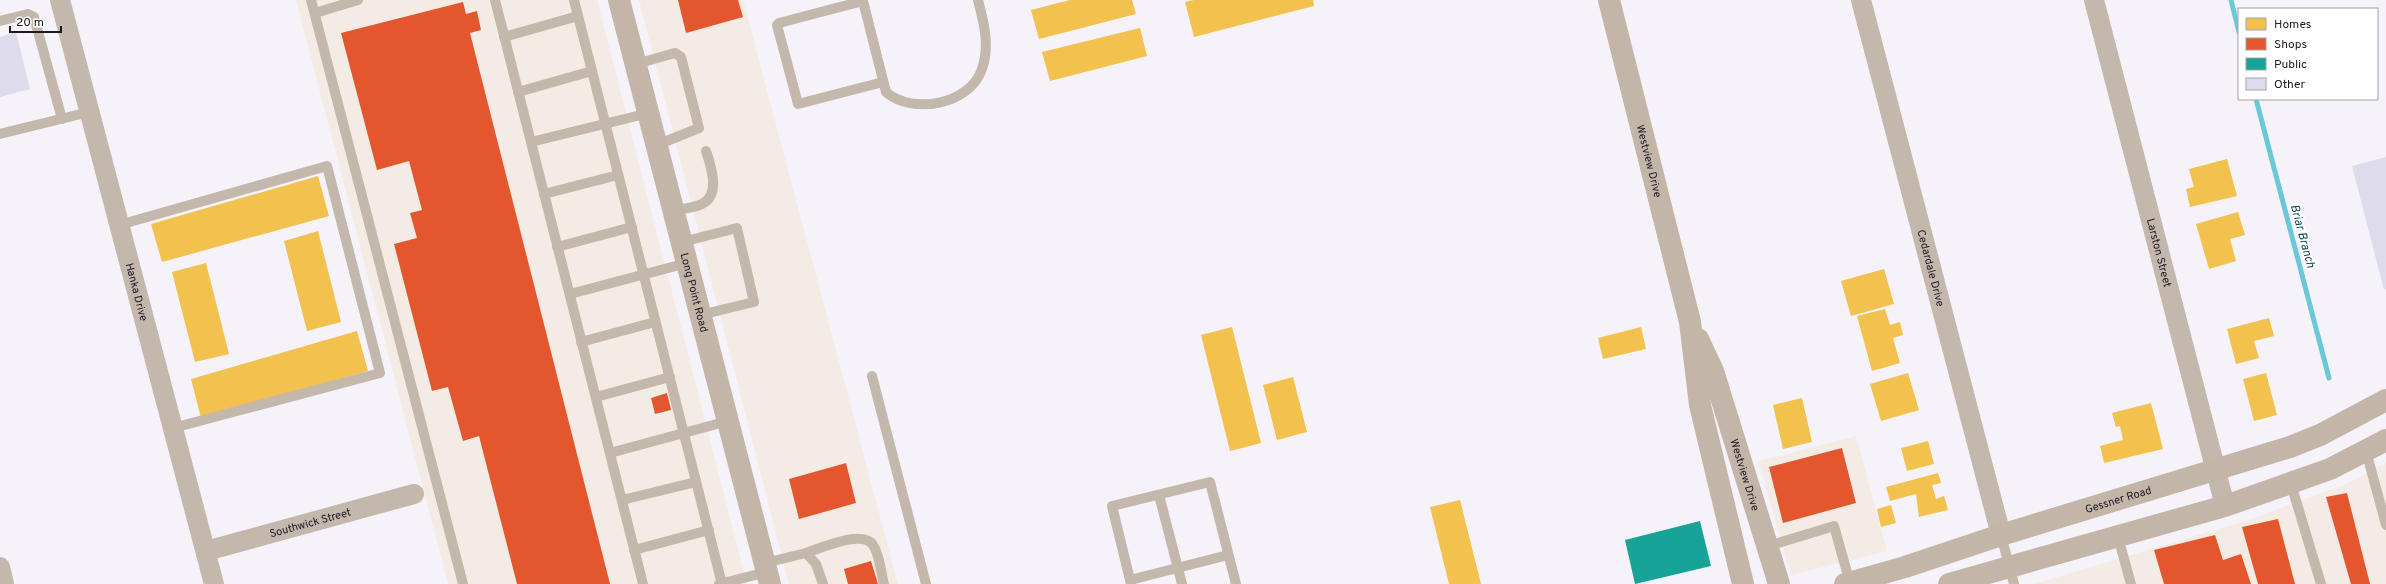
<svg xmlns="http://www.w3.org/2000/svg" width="2386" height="584" font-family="Overpass,sans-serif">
	<rect width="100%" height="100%" fill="#f5f2fa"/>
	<g fill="#f5ebe5">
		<polygon points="296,0 597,0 747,584 448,584"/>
		<polygon points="639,0 743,0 898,584 789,584"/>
		<polygon points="1856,436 1887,551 1791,575 1758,461"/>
		<polygon points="2386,463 2386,584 2034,584 2248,520 2349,483"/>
	</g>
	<g fill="#f2c14e">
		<polygon points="1070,0 1132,0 1136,14 1039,39 1031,10"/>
		<polygon points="1194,0 1313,0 1314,6 1194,37 1185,2"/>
		<polygon points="1140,28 1147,56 1050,81 1042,52"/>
		<polygon points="2227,159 2237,196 2190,207 2186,189 2194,187 2189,169"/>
		<polygon points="318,176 329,216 162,262 151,224"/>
		<polygon points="2238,212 2245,235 2230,239 2236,261 2209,269 2196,224"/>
		<polygon points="318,231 341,322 307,331 284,241"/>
		<polygon points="206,263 229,354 195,362 172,272"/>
		<polygon points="1884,269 1894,304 1851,316 1841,281"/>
		<polygon points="1885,309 1890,325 1900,322 1903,335 1893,338 1900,363 1872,371 1857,316"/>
		<polygon points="2269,318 2274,336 2254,341 2259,358 2236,364 2227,329"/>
		<polygon points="1232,327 1261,443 1230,451 1201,335"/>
		<polygon points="1641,327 1646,349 1603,359 1598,338"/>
		<polygon points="357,331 368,371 201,418 191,379"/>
		<polygon points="1908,373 1919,410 1881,421 1870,384"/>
		<polygon points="2266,373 2277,415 2254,421 2243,379"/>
		<polygon points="1293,377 1307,432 1277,440 1263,385"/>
		<polygon points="1802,398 1812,442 1783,449 1773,405"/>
		<polygon points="2151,403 2163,449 2104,463 2100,446 2123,440 2120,426 2116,427 2112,413"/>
		<polygon points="1928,441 1934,464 1907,471 1901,448"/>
		<polygon points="1938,473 1941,483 1932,485 1936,499 1944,496 1948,510 1919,517 1916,494 1890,501 1886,487"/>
		<polygon points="1460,500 1481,584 1449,584 1430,507"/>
		<polygon points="1891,505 1896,523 1881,527 1877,509"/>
	</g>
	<g fill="#e4572e">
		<polygon points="678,0 738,0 743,17 686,33"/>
		<polygon points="463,2 466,14 477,11 481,30 470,33 610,584 517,584 479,436 463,441 448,387 432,391 394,244 417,238 410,213 422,210 409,161 377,170 341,33"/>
		<polygon points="667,393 671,410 655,414 651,398"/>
		<polygon points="1842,448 1856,503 1783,523 1769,467"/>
		<polygon points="846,463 856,503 799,519 789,479"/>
		<polygon points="2347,493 2370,584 2351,584 2326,497"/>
		<polygon points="2278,519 2295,584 2258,584 2242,527"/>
		<polygon points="2215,535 2223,560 2241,554 2251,584 2164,584 2154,550"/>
		<polygon points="871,561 878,584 848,584 844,569"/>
	</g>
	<polygon fill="#17a398" points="1700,521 1711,566 1635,584 1625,540"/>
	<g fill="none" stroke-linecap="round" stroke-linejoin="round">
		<g stroke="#6ac9d8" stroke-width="5">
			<polyline points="2231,0 2239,32"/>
			<polyline points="2256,99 2329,378"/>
		</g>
	</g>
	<g fill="#dedbec">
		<polygon points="16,32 30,89 0,97 0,37"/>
		<polygon points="2386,157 2386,289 2384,290 2352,166"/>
	</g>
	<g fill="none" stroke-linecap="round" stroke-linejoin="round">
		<g stroke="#c4b7ab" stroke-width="10">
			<polyline points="311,0 463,584"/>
			<polyline points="495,0 643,584"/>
			<polyline points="574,0 722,584"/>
			<polyline points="315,13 358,0"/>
			<polyline points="0,21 28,14 34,17 62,119"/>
			<polyline points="504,37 578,16"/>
			<polyline points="636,64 675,53 681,57 699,128 657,145"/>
			<path d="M883,82L798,104L777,25L779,23L863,1L886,92C912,115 970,105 982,69C990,46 984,23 978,0"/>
			<polyline points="518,92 592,71"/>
			<polyline points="0,134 89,112"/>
			<polyline points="531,142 649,113"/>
			<polyline points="544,194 618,175"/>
			<path d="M674,210C683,209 694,208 702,204C721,195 711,166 706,151"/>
			<polyline points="119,225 327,166 380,373 173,428"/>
			<polyline points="682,242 737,228 754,302 700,315"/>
			<polyline points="557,247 632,227"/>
			<polyline points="570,294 687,263"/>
			<polyline points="581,342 655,322"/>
			<polyline points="872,376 926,584"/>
			<polyline points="596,397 670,377"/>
			<polyline points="2366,451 2386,525"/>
			<polyline points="610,453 728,421"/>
			<polyline points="2291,484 2321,584"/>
			<polyline points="1159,495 1182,584"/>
			<polyline points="622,500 696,482"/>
			<polyline points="2001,535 2014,584"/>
			<polyline points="2118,537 2131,584"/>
			<polyline points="1768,546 1834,526 1850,583"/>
			<polyline points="634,550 709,530"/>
			<path d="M806,553C821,548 863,529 873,545C880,555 881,573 884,584"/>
			<polyline points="765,563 806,553 816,564 823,584"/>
			<polyline points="1130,580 1228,555"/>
			<polyline points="719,584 767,572"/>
			<polyline points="1131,584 1112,506 1210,482 1236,584"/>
		</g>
		<g stroke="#c4b7ab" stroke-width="20">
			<path id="s1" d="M60,0L214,584"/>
			<path id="s2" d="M1861,0L2001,535"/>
			<path id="s3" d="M2094,0L2225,506"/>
			<path id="s4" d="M206,551L414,494"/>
			<polyline points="0,567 4,584"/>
		</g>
		<g stroke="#c3b6a8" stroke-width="22">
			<path id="s5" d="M619,0L770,584"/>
			<path id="s6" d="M1609,0L1690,322L1700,405L1743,584"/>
			<path id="s7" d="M1698,339L1713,371L1779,584"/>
			<path id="s8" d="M1845,584L1905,567L2001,535L2290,447L2320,435L2386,400"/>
			<polyline points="1949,584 2225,506 2330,469 2386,440"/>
		</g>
	</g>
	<g text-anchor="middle" stroke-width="4" stroke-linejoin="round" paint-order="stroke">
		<g font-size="11" fill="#1b1723" stroke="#fff">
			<text dy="4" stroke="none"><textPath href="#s6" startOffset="166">Westview Drive</textPath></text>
			<text dy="4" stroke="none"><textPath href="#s3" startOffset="261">Larston Street</textPath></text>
			<text dy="4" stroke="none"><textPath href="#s2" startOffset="277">Cedardale Drive</textPath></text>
			<text dy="4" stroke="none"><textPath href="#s1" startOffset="302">Hanka Drive</textPath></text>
			<text dy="4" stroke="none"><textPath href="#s5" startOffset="302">Long Point Road</textPath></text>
			<text dy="4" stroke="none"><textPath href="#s7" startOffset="144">Westview Drive</textPath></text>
			<text dy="4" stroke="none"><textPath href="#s8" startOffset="286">Gessner Road</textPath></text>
			<text dy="4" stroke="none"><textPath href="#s4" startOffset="108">Southwick Street</textPath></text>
		</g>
		<g font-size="12" font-style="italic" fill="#08444b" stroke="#fff">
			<text transform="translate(2303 236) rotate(75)" y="4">Briar Branch</text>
		</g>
	</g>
	<rect x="2238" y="8" width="140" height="92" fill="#ffffff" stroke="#a4a2a7"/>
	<rect x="2246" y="18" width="20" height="12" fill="#f2c14e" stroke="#a4a2a7"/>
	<text x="2274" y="28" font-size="12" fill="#1b1723">Homes</text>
	<rect x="2246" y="38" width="20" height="12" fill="#e4572e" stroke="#a4a2a7"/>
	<text x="2274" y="48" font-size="12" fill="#1b1723">Shops</text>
	<rect x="2246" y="58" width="20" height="12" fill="#17a398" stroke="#a4a2a7"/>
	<text x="2274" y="68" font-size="12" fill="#1b1723">Public</text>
	<rect x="2246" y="78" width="20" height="12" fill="#dedbec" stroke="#a4a2a7"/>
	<text x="2274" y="88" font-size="12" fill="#1b1723">Other</text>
	<path d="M10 26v6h51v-6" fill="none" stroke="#1b1723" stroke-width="2"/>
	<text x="16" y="26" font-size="12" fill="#1b1723" stroke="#ffffff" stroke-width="3" paint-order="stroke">20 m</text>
</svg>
